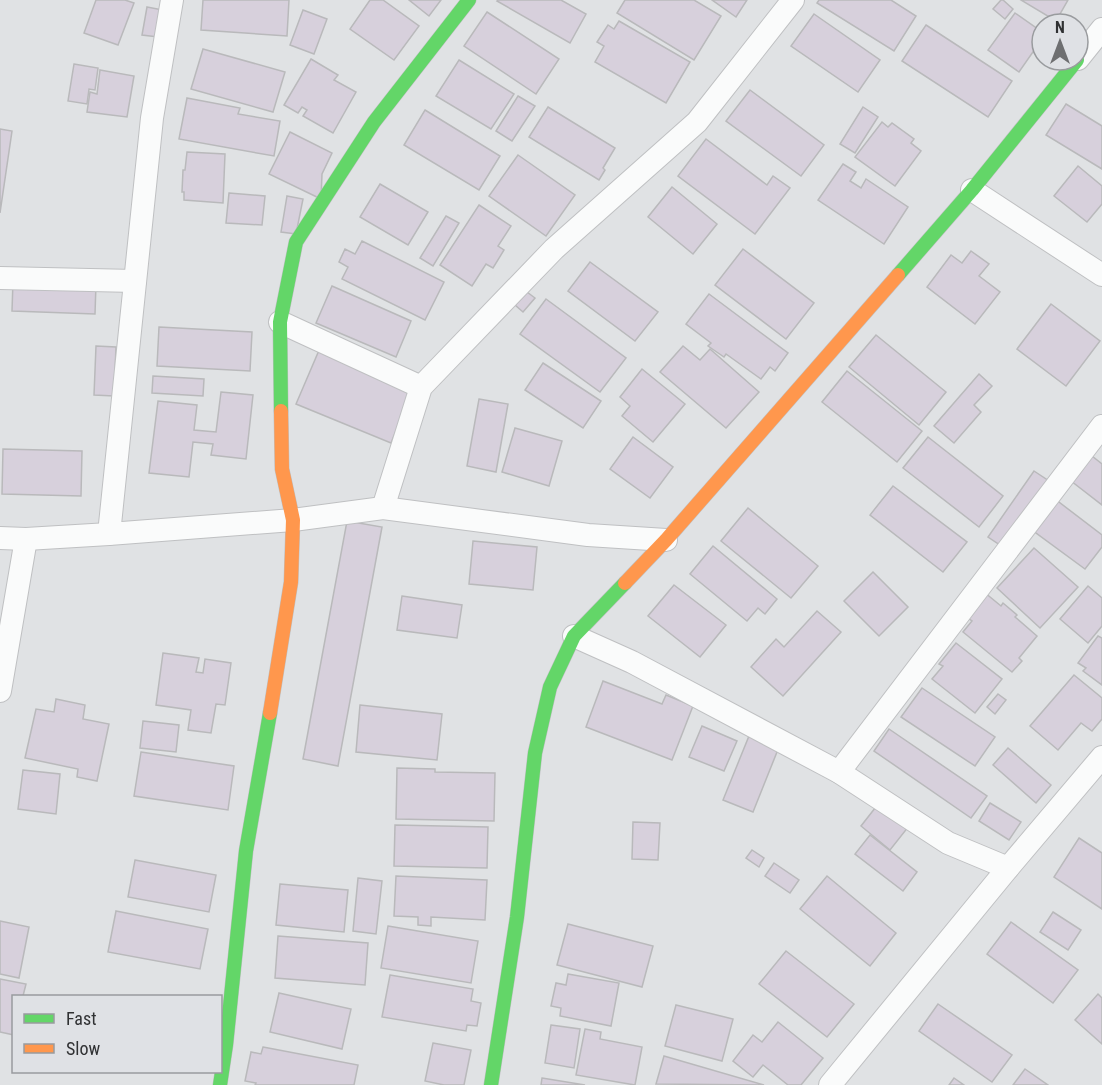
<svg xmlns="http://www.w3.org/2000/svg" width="1102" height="1085" font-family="'Roboto Condensed',sans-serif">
	<rect width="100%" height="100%" fill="#e0e2e4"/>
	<g fill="#d7d0dc" stroke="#b9b9bb" stroke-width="1.5">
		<polygon points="96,0 125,0 134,3 118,45 84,33"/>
		<polygon points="203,0 289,0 287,36 201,30"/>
		<polygon points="370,0 383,0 419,26 394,60 350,29"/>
		<polygon points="409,0 441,0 429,16"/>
		<polygon points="498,0 561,0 586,14 570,43 497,1"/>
		<polygon points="625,0 694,0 721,16 694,60 617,13"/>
		<polygon points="712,0 747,0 736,17"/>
		<polygon points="819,0 891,0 916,16 894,51 817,3"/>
		<polygon points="1001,0 1003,0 1013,9 1005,19 993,9"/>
		<polygon points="1021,0 1068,0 1056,21"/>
		<polygon points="147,7 163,10 158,37 142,35"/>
		<polygon points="303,10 327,19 314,54 290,45"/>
		<polygon points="487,12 559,59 536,94 464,46"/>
		<polygon points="1015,13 1042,32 1042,39 1019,72 988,50"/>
		<polygon points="814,14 880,60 858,92 791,46"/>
		<polygon points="619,21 690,62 666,103 595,62 604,46 597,42 608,25 614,29"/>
		<polygon points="926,25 1012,81 988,117 902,61"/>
		<polygon points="203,49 285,72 273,112 191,89"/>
		<polygon points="311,59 338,75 334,80 356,92 333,133 303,116 307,110 302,107 298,113 284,105"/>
		<polygon points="459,60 514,94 491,129 436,96"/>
		<polygon points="74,64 98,68 95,90 89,89 87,104 68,101"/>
		<polygon points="100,70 134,76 127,117 87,112 90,92 97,94"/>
		<polygon points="750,90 824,145 801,176 726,121"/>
		<polygon points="518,96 535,106 512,141 496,131"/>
		<polygon points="187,98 240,108 238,114 280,121 274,156 179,139"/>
		<polygon points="1066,104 1102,126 1102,169 1046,135"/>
		<polygon points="548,107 615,148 603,168 605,170 599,180 529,137"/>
		<polygon points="863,107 878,117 855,153 840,144"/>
		<polygon points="425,110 500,156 479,190 404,145"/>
		<polygon points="882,122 888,127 892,123 914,139 911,143 921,151 895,186 855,157"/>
		<polygon points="0,129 12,131 0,213"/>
		<polygon points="290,132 332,153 322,174 321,199 269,174"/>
		<polygon points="706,139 767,185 773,176 790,188 755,234 678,176"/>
		<polygon points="187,152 225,154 223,203 184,200 184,192 182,192 183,170 185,170"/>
		<polygon points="518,155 575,195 546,236 489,196"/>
		<polygon points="843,164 856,172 850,181 861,188 866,179 908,207 884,244 818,200"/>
		<polygon points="1078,166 1102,186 1102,204 1087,222 1054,196"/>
		<polygon points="380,184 428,212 408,245 360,217"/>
		<polygon points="672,187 717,224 693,254 648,217"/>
		<polygon points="229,193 265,196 262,225 226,223"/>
		<polygon points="287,196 303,199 296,234 281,232"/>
		<polygon points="479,205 511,226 498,246 504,250 493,268 486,264 472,286 440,265"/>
		<polygon points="446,216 459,223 433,266 420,258"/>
		<polygon points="362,241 444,282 425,320 342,279 348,267 339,262 345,249 355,254"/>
		<polygon points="743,249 814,303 786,339 715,285"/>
		<polygon points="971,251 989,264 979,276 1000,292 975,324 927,287 951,255 962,263"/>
		<polygon points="590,262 658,312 635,341 568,291"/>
		<polygon points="13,281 96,284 95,314 12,311"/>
		<polygon points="332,286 411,321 396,357 316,323"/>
		<polygon points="527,292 535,298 523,312 515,305"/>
		<polygon points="709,294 788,353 775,371 770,367 761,379 726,354 724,357 708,346 711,343 686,324"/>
		<polygon points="546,299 626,358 600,392 520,334"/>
		<polygon points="1051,304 1100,341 1066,386 1017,349"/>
		<polygon points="159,327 252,332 250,371 157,366"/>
		<polygon points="876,335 946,392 919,425 849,367"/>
		<polygon points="96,346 116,347 114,396 94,395"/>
		<polygon points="683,346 700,360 710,349 759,392 726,428 660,372"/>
		<polygon points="320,348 414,387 391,443 296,404"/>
		<polygon points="543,363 601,401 583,428 525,390"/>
		<polygon points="642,369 685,404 653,442 622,416 630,406 620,397"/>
		<polygon points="847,371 922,431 897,462 822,402"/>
		<polygon points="979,374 992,386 974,405 981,412 954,443 934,426"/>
		<polygon points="153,376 204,379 203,396 152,393"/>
		<polygon points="221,392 253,395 246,459 211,455 213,444 193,442 189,477 149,473 158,401 197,405 194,430 216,432"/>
		<polygon points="479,399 508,404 496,472 467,466"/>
		<polygon points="515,428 562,441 549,486 502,472"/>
		<polygon points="633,437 673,467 650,498 610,469"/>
		<polygon points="928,437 1003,496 979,527 903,468"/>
		<polygon points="3,449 82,451 81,496 2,494"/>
		<polygon points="1092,456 1102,464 1102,505 1071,481"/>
		<polygon points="1034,471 1049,481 1003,547 988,537"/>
		<polygon points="893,486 967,542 943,572 870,515"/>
		<polygon points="1055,499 1102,535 1102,547 1085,569 1032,530"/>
		<polygon points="748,508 818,566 791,598 721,541"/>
		<polygon points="347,521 382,527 338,766 303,759"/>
		<polygon points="473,541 537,547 533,590 469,584"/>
		<polygon points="713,546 777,599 765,614 758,608 747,621 690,574"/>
		<polygon points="1034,548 1078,587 1040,628 997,588"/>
		<polygon points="873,572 908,607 879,636 844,601"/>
		<polygon points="674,585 726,625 700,657 648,616"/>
		<polygon points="1088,586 1102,598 1102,626 1088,643 1060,619"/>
		<polygon points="984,592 1001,606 1003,603 1017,615 1015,617 1037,636 1019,658 1022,661 1012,672 963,632 972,621 965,616"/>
		<polygon points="402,596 462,605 457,638 397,630"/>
		<polygon points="817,611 841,632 783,696 751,667 776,639 784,647"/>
		<polygon points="1098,636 1102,638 1102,685 1083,671 1086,668 1078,663"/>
		<polygon points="956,643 1002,679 975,713 932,679 943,666 939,664"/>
		<polygon points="163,653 199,658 196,672 203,673 205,659 231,663 225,705 216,704 211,733 188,730 191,710 156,705"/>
		<polygon points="1074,675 1102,698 1102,719 1092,731 1081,723 1058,750 1030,726"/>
		<polygon points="603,681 662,704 666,695 693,706 672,760 586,727"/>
		<polygon points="922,688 995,737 975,766 901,717"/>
		<polygon points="998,694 1006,700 995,714 987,707"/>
		<polygon points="56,699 85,705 83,719 109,724 97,781 77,777 78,769 25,758 36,709 54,712"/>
		<polygon points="360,705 442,714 437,760 356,752"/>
		<polygon points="143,721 179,725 176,752 140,748"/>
		<polygon points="702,726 737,741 724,771 689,757"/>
		<polygon points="889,729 987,796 971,818 874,751"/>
		<polygon points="749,736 779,747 753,812 723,800"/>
		<polygon points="1008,748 1051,785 1036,803 993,765"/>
		<polygon points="141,752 234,766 228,810 134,796"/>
		<polygon points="397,768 435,769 435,772 495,773 494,821 396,819"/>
		<polygon points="23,770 60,774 56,814 18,809"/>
		<polygon points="879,803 909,826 890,850 861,826"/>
		<polygon points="990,803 1021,822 1009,840 979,821"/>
		<polygon points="633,822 660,823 658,860 632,859"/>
		<polygon points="395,825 488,827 487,868 394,866"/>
		<polygon points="870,835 917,872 903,891 855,854"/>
		<polygon points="1079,838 1102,853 1102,909 1054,877"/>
		<polygon points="752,850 764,858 759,867 746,858"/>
		<polygon points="135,860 216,875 209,912 128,897"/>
		<polygon points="774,863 799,880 790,893 765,876"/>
		<polygon points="396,876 487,880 485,920 431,917 431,926 418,925 418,917 394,916"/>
		<polygon points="827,876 896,933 870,966 800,909"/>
		<polygon points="358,878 382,881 376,934 353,931"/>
		<polygon points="280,884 348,890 344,932 276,925"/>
		<polygon points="116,911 208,929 200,969 108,952"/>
		<polygon points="1053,912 1081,930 1068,950 1040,932"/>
		<polygon points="0,921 29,927 19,978 0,974"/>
		<polygon points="1011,922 1078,970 1053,1003 987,954"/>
		<polygon points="568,924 653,946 642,987 557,965"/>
		<polygon points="388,926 478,941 471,983 381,968"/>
		<polygon points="278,936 368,943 365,985 275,978"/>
		<polygon points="786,951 854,1004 827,1037 759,984"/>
		<polygon points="568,974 619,983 611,1026 560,1016 561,1008 551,1006 556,983 566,985"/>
		<polygon points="390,975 473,989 471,1001 481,1003 477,1026 467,1025 466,1031 382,1017"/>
		<polygon points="0,979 26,984 23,996 14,996 14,1035 0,1032"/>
		<polygon points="279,993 351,1009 342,1049 270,1032"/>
		<polygon points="1098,994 1102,998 1102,1044 1075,1020"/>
		<polygon points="938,1004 1012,1055 992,1082 919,1031"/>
		<polygon points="676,1005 733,1019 722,1061 665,1046"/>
		<polygon points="778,1022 823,1058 801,1085 788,1085 763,1065 753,1077 733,1061 753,1035 762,1042"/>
		<polygon points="551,1025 580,1029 574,1068 545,1063"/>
		<polygon points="585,1029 601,1032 600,1039 642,1047 635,1085 576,1075"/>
		<polygon points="433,1043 471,1050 464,1085 444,1085 425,1081"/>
		<polygon points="263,1047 358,1065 354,1085 255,1085 256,1083 245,1081 251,1052 261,1054"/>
		<polygon points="664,1056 764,1085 656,1084"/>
		<polygon points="1025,1069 1048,1085 1013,1085"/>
		<polygon points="542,1078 585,1085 541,1085"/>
		<polygon points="954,1078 964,1085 949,1085"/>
	</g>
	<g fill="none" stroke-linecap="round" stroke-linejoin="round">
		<defs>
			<g id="street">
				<polyline points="1078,59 1102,29"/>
				<polyline points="972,190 1102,275"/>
				<polyline points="0,278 135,281"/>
				<polyline points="280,322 421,387"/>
				<polyline points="383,508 421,387 554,249 697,122 793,0"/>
				<polyline points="109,534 152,118 172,0"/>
				<polyline points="0,538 26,539 109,534 293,520 383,508 588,535 666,540"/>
				<polyline points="574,636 632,662 839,772 948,843 1008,868"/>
				<polyline points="0,691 26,539"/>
				<polyline points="839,772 1102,426"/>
				<polyline points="830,1085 1008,868 1102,757"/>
			</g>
			<g id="fast">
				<polyline points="898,275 972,190 1077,60"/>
				<polyline points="281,411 280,322 296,242 374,122 469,0"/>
				<polyline points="220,1085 226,1045 246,851 270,713"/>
				<polyline points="491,1085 517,917 535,753 550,687 574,636 625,583"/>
			</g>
			<g id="slow">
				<polyline points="625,583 666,540 898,275"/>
				<polyline points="270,713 291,582 293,520 282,469 281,411"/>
			</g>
		</defs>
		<use href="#street" stroke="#bfc0c2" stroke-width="24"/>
		<use href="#fast" stroke="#bfc0c2" stroke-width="15"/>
		<use href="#slow" stroke="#bfc0c2" stroke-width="15"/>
		<use href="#street" stroke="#fafbfb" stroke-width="22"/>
		<use href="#fast" stroke="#63d668" stroke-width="14"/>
		<use href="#slow" stroke="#ff974d" stroke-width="14"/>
	</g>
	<rect x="12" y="995" width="210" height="78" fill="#dfe1e5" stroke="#999b9e" stroke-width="1.5"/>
	<rect x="24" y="1014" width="30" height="9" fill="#63d668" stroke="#999b9e" stroke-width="1.5"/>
	<text x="66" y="1025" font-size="18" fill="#303133">Fast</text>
	<rect x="24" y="1044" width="30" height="9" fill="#ff974d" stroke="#999b9e" stroke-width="1.5"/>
	<text x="66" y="1055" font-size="18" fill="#303133">Slow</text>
	<g transform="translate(1060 42)"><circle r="28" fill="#dfe1e5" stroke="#999b9e" stroke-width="1.5"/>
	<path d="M0-4.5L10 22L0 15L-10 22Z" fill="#6e6f71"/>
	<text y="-9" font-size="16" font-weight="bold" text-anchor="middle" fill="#303133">N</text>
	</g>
</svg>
